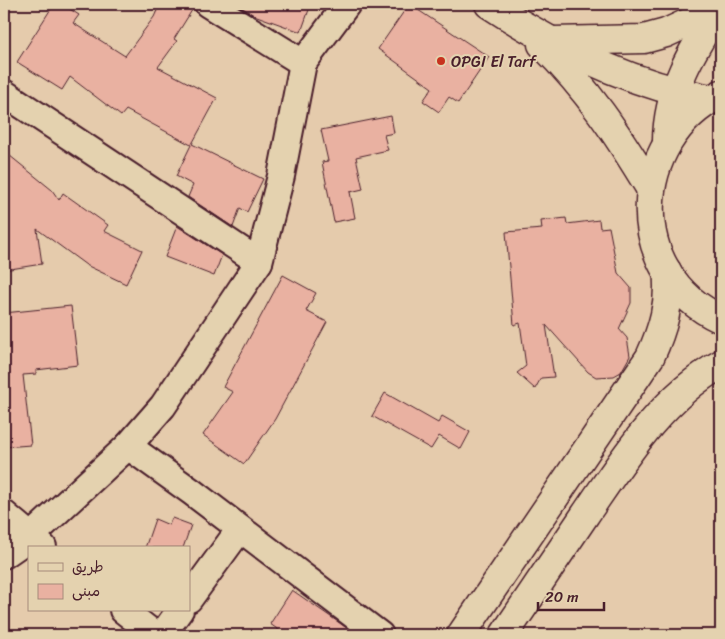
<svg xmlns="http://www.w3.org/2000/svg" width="725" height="639" font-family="Sriracha,'Playpen Sans Arabic',sans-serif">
	<rect width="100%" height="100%" fill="#e5cbac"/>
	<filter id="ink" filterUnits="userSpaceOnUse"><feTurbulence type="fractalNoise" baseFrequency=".02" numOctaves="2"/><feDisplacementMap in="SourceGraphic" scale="10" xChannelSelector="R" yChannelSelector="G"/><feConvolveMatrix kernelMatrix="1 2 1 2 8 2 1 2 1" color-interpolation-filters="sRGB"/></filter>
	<g filter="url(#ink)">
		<g fill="#e9b1a1" stroke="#4a1f2b">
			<polygon points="54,4 62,4 79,15 73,23 125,56 154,17 160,4 193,4 194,7 174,39 177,41 158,67 217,98 192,144 263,179 247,212 240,208 233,227 188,197 193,185 176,176 191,145 126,110 121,116 70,77 62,90 17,62"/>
			<polygon points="236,4 311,4 301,32 254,15"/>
			<polygon points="409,4 489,57 458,103 449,97 439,112 423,101 432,88 378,49"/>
			<polygon points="391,116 394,133 384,135 388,150 356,157 363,189 350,192 355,218 334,222 322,162 328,161 321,130"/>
			<polygon points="4,151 52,190 59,200 63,193 108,225 104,231 142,250 126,284 86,265 37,229 42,264 4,270"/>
			<polygon points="566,218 567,224 599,220 600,228 609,227 618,273 631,288 631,303 619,329 627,338 630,356 621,372 614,376 596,377 588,372 546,325 554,377 541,378 535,389 517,373 526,366 520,323 514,325 506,232 542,229 541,221"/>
			<polygon points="177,226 222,255 214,276 165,257"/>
			<polygon points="283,275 316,293 306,311 327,322 275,419 244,464 203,435 233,392 223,387"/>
			<polygon points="71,306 78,365 36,370 36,374 23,375 31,445 4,447 4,313"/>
			<polygon points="385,393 438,423 442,416 470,432 461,449 439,436 431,449 372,416"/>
			<polygon points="172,518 191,525 183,548 145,548 155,519 169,525"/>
			<polygon points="292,590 341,624 356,635 286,635 270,624"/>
		</g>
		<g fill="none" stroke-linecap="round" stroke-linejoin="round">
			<defs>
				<g id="street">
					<polyline points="208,4 303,63"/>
					<polyline points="4,93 259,262"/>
					<polyline points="128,446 192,492 380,635"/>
					<polyline points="4,514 43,547"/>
					<polyline points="4,555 30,537 128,446 163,406 259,262 281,176 303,63 347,4"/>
					<polyline points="189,599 240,529"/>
					<polyline points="123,610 155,635"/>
					<polyline points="162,635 180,610"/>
				</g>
				<g id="primary">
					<path d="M489,4C556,48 631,84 710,99"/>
					<path d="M542,44C589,91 616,132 650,188"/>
				</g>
				<g id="highway">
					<polyline points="553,41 644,39 666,33 720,8"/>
					<path d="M721,94C628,140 624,275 721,319"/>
					<path d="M667,142C667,90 693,49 720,7"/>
					<path d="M461,635L650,357C663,329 671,302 667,271"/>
					<path d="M504,635C531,595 558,555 585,515C624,458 660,399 721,364"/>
				</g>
			</defs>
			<use href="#street" stroke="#4a1f2b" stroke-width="30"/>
			<use href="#primary" stroke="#4a1f2b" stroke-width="31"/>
			<use href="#highway" stroke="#4a1f2b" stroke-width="31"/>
			<use href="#street" stroke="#e4d2af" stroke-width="26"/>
			<use href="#primary" stroke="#e4d2af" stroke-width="28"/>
			<use href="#highway" stroke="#e4d2af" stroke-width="28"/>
		</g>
	</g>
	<circle fill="#c8321e" stroke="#e4d2af" stroke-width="2" cx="441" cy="61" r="5"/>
	<g text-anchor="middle" stroke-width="4" stroke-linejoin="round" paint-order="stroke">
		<g font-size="16" fill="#4a1f2b" stroke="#e4d2af" text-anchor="start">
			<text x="451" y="67">OPGI El Tarf</text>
		</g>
	</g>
	<rect width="725" height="639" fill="none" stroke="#e4d2af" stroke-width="20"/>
	<rect x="10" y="10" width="705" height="619" fill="none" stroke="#4a1f2b" stroke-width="2" filter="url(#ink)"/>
	<rect x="28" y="546" width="162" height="65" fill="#e4d2af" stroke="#a68a7a"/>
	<rect x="38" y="563" width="25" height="8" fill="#e4d2af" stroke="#a68a7a"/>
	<text x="72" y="572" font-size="15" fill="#4a1f2b">طريق</text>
	<rect x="38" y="584" width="25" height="15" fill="#e9b1a1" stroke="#a68a7a"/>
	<text x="72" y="596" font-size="15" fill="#4a1f2b">مبنى</text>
	<path d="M538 602v8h66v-8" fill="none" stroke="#4a1f2b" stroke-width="2.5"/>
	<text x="545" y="602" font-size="15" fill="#4a1f2b" stroke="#e4d2af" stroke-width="4" paint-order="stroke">20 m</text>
</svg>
